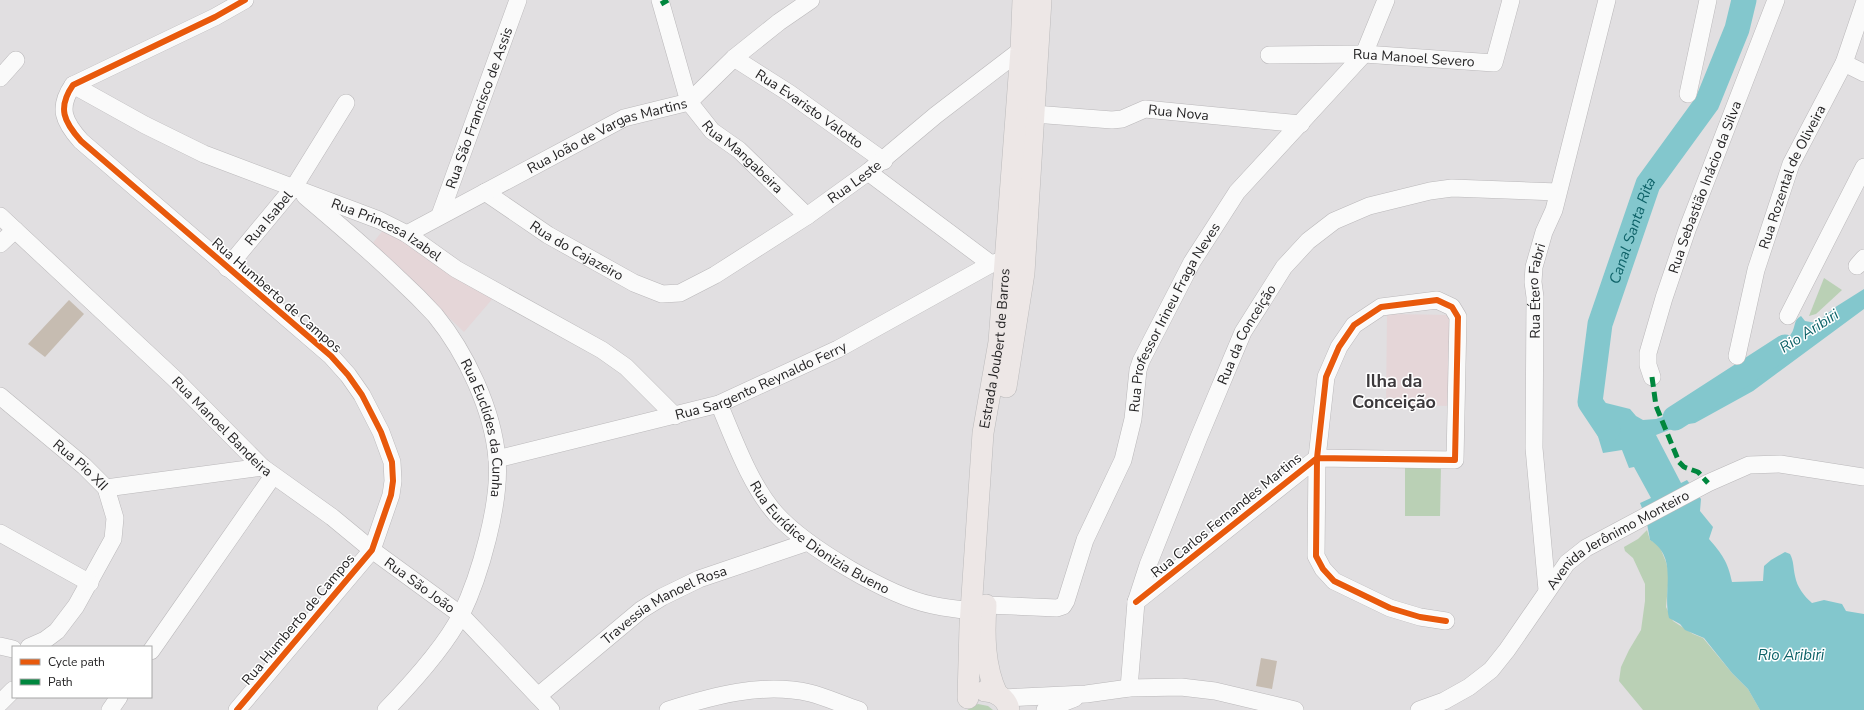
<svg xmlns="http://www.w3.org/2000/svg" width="1864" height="710" font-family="'Nunito Sans',sans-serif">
	<rect width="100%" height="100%" fill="#e1dfe1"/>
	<g fill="#e5d6d8">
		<polygon points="384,229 494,297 464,332 372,244"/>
		<polygon points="1387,314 1454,315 1452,406 1386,405"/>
	</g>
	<g fill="#bad0b5">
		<polygon points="1824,278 1842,290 1816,314 1809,316"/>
		<polygon points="1405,468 1441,468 1440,516 1405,516"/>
		<polygon points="1647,530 1650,540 1659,545 1666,562 1669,574 1666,607 1673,621 1693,634 1703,638 1732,673 1748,689 1760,710 1643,710 1619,681 1621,667 1629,650 1641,630 1645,601 1645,584 1633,558 1625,551 1624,547 1638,539"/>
		<polygon points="978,704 988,706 993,710 967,710"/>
	</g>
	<path fill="#83c7cd" d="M1864,289V309L1753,391L1695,423L1682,425L1656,435L1681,483L1687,480L1701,499L1700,511L1713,527L1709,539C1722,554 1728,562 1732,582L1763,581L1764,566L1771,560L1785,552L1790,554C1794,562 1793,567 1795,576C1797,587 1804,596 1812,603L1824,600L1842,604L1846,611L1864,614V710H1760L1748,689L1732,673L1704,638L1685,630L1680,624L1669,618C1662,591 1679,558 1650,540L1646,518L1640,503L1651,498L1634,467L1629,468L1622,450L1603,453L1587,400L1598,401L1630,409L1636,416L1643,420L1656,419L1678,412L1731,387L1733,374C1737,373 1741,374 1745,373C1754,370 1785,343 1791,334C1796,327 1793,320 1801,316L1805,321L1816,323L1837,306Z"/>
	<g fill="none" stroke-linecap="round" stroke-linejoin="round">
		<g stroke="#83c7cd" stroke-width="25">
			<polyline points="1675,418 1785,347"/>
			<path id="s1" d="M1608,429L1590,402L1600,324L1648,184L1707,103L1737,29L1744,0"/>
		</g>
	</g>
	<g fill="#c6bcb1">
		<polygon points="69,300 84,314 45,357 28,344"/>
		<polygon points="1261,658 1277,661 1272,689 1256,686"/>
	</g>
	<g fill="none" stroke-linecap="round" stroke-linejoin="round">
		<defs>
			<g id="minor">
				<path id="s2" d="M660,0L689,102L712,131L739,150L807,216"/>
				<path id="s3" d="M1269,55L1364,54L1494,63L1511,0"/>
				<path id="s4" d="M734,58L789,93L884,161"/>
				<polyline points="1844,63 1864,73"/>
				<polyline points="0,78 16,60"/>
				<path id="s5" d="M73,85L145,125L204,154L379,220L407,234L456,269L602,350L626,367L675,416"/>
				<polyline points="1688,94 1708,0"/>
				<path id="s6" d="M1034,114L1112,120L1122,119L1145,109L1301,124"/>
				<polyline points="868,172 991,264"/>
				<path id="s7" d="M485,192L548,235L634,283L662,294L680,293L715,275L807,216L868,172L936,115L1021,50"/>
				<path id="s8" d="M305,196C337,223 369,250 400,280C412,291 424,303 435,315C466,353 493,410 497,459C501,502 480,576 461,615C445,647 411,684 386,710"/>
				<path id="s9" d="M440,215L518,0"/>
				<path id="s10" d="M0,216L176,380L262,467L332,517L372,550L461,615L551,710"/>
				<path id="s11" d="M407,234L624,118L689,102L734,58L779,22L811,0"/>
				<polyline points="0,244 15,230"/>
				<polyline points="1857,266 1864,258"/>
				<path id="s12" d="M227,268L294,187L346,103"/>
				<polyline points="1788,316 1864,167"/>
				<path id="s13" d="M1737,356L1756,270L1791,164L1844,63L1864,4"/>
				<path id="s14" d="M1652,377L1648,365V353L1664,298L1687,230L1776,0"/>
				<path id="s15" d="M0,396L84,466L106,488L115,518L113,539L76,606L57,631L45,640L29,647"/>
				<path id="s16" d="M719,404C734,439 750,485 776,514C806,547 888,596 932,605C945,608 958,609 971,611"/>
				<path id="s17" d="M497,459L719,404L838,349L991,264L1006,259"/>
				<polyline points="106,488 262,467"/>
				<polyline points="0,533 90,583"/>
				<path id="s18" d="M1547,590L1534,448L1535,297L1533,282L1534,267L1544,232L1554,210L1607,0"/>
				<polyline points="1136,602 1317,458 1455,460 1458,317 1452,307 1437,300 1381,307 1354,325 1339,347 1326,377 1317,458 1316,556 1323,569 1334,581 1390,608 1420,617 1446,621"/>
				<path id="s19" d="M986,605L1057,608L1063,606L1066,601L1085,540L1123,460L1133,419L1138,370L1141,361L1192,262L1237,192L1364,54L1386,0"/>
				<polyline points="0,646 13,649"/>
				<polyline points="151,651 273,476"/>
				<path id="s20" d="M1129,688L1136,602L1148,565L1199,437L1243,332L1284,267L1308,241L1334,221L1369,206L1430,191L1452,188L1558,192"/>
				<path id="s21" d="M538,696L641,610L662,597L699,579L808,542"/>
				<polyline points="1003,698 1086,694 1129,688 1181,687 1215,691 1295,710"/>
				<polyline points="0,703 13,690"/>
				<polyline points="110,710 119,697"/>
				<path d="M237,710L372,550L391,495L393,481L392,462L381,432L362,395L348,375L331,356L81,141C64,122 57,108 73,85L215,17L245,0"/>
				<path d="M668,710C713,696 762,682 810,693C826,697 843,705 859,710"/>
				<polyline points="1045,710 1075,698"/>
				<path id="s22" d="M1419,710L1444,701L1469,687L1491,670L1507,650L1567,563L1586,548L1708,483L1749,465L1780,464L1864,477"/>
			</g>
			<g id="major">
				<polyline points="1006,387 1024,273 1041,0"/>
				<path d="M986,605C984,635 984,666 997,694"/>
				<path d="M985,691C996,691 1007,699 1009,710"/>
				<path id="s23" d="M968,698L970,626L983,433L999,342L1021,50L1023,0"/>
			</g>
		</defs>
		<use href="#minor" stroke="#bab8ba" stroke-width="18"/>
		<use href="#major" stroke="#bcbbbc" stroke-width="22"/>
		<use href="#minor" stroke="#fafafa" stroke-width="17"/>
		<use href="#major" stroke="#ede7e6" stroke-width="21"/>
		<g stroke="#00873e" stroke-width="5" stroke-dasharray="10 5" stroke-linecap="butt">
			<polyline points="661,4 668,0"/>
			<polyline points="1652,377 1656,406 1679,462 1684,467 1698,472 1708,483"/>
		</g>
		<defs>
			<g id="cycleway">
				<polyline points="1136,602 1317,458 1455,460 1458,317 1452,307 1437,300 1381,307 1354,325 1339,347 1326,377 1317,458 1316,556 1323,569 1334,581 1390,608 1420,617 1446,621"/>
				<path d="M237,710L372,550L391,495L393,481L392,462L381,432L362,395L348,375L331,356L81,141C64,122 57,108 73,85L215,17L245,0"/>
			</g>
		</defs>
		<use href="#cycleway" stroke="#fff" stroke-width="8"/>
		<use href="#cycleway" stroke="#e8590c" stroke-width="6"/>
	</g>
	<g text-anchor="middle" stroke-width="3" stroke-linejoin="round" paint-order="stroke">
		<g font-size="14" fill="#242324" stroke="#fff">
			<text dy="5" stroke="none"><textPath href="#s3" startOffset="145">Rua Manoel Severo</textPath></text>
			<text dy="5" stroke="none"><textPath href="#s9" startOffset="114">Rua São Francisco de Assis</textPath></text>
			<text dy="5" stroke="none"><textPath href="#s4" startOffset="91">Rua Evaristo Valotto</textPath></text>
			<text dy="5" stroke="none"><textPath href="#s6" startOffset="147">Rua Nova</textPath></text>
			<text dy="5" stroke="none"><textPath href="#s11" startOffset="224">Rua João de Vargas Martins</textPath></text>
			<text dy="5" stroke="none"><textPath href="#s2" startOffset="183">Rua Mangabeira</textPath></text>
			<text dy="5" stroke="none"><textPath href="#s13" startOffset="188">Rua Rozental de Oliveira</textPath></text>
			<text dy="5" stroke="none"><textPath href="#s7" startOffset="430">Rua Leste</textPath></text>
			<text dy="5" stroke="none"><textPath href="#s14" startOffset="200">Rua Sebastião Inácio da Silva</textPath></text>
			<text dy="5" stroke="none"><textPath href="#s12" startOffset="65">Rua Isabel</textPath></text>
			<text dy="5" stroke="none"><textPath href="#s5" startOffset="346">Rua Princesa Izabel</textPath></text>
			<text dy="5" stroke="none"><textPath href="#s7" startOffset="109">Rua do Cajazeiro</textPath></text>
			<text dy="5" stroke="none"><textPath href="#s18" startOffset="300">Rua Étero Fabri</textPath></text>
			<text transform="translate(277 295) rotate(41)" y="5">Rua Humberto de Campos</text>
			<text dy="5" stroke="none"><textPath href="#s19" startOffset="389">Rua Professor Irineu Fraga Neves</textPath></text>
			<text dy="5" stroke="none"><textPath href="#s20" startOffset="376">Rua da Conceição</textPath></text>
			<text dy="5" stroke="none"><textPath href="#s23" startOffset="351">Estrada Joubert de Barros</textPath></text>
			<text dy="5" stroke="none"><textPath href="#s17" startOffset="276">Rua Sargento Reynaldo Ferry</textPath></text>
			<text dy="5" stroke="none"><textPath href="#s10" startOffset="306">Rua Manoel Bandeira</textPath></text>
			<text dy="5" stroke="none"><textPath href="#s8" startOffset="302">Rua Euclides da Cunha</textPath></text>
			<text dy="5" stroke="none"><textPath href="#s15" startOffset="106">Rua Pio XII</textPath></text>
			<text transform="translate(1226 515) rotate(-39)" y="5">Rua Carlos Fernandes Martins</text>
			<text dy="5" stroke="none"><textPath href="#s16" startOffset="173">Rua Eurídice Dionizia Bueno</textPath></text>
			<text dy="5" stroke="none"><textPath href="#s22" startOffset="269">Avenida Jerônimo Monteiro</textPath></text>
			<text dy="5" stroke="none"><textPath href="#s10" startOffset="560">Rua São João</textPath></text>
			<text dy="5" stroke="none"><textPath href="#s21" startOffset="157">Travessia Manoel Rosa</textPath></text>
			<text transform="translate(298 619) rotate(-50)" y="5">Rua Humberto de Campos</text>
		</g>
		<g font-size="15" font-style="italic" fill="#0e6268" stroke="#fff">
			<text dy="5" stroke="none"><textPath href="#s1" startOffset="210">Canal Santa Rita</textPath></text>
			<text transform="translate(1809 331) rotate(-33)" y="5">Rio Aribiri</text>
			<text x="1791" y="660">Rio Aribiri</text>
		</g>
		<g font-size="18" font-weight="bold" fill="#3c393c" stroke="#fff">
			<text x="1394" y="387">Ilha da<tspan x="1394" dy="21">Conceição</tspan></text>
		</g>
	</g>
	<rect x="12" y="646" width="140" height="52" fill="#ffffff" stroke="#a7a7a7"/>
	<rect x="20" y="659" width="20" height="6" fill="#e8590c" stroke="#a7a7a7"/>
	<text x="48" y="666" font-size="12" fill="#242324">Cycle path</text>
	<rect x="20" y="679" width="20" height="6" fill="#00873e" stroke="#a7a7a7"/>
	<text x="48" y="686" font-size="12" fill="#242324">Path</text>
</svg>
